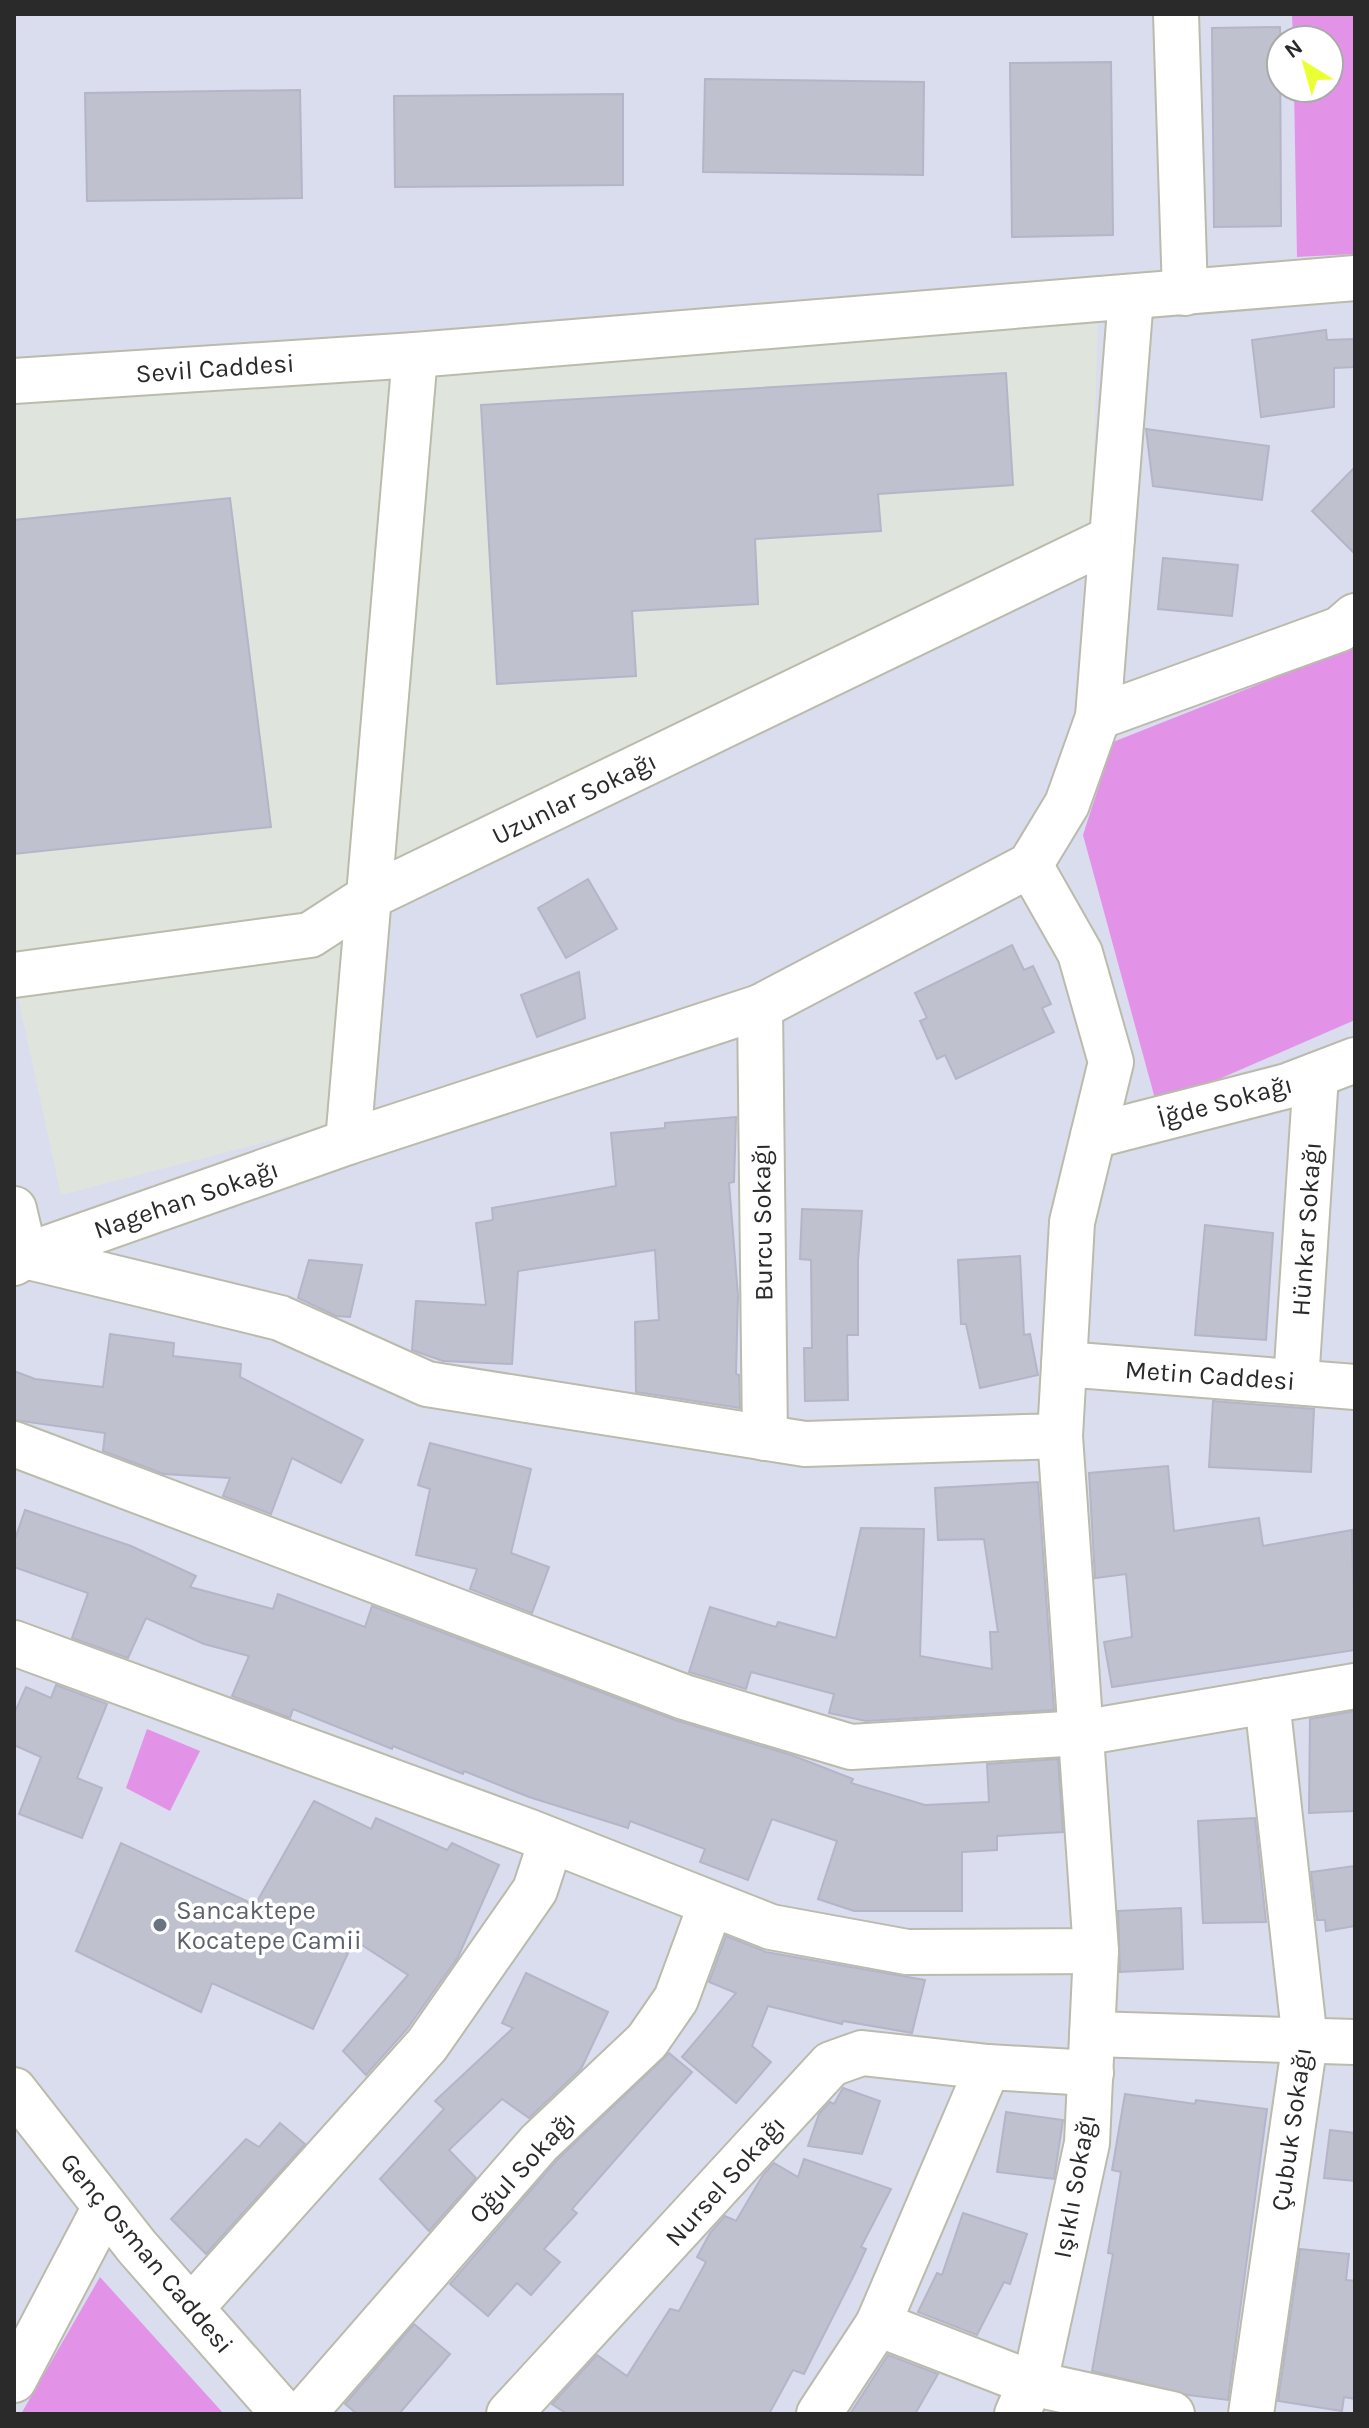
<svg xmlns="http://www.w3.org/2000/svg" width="1369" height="2428" font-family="Karla,sans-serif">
	<rect width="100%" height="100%" fill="#dadded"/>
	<polygon fill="#dfe5dc" points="1098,318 1092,522 344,887 331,1125 61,1195 14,979 14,393"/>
	<g fill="#e393e7">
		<polygon points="1292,14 1355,14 1355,254 1297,257 1294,88 1329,88 1329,40 1293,40"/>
		<polygon points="1355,646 1355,1020 1157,1106 1083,835 1113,742"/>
		<polygon points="147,1729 200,1751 170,1811 126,1788"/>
		<polygon points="100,2277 224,2414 21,2414"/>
	</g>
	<g fill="#bfc1ce" stroke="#b4b5c8" stroke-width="2">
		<polygon points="1280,27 1281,226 1214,227 1212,28"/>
		<polygon points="1111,62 1113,235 1012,237 1010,63"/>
		<polygon points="705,79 924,82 923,175 703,172"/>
		<polygon points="300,90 302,198 87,201 85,93"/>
		<polygon points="623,94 623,185 395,187 394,96"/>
		<polygon points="1326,330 1327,340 1355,339 1355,367 1334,368 1334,407 1261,417 1252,340"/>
		<polygon points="1006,373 1013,485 878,494 881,531 755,539 758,604 632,611 636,676 497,684 481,405"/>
		<polygon points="1146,429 1269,446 1262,500 1153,486"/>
		<polygon points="1355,467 1355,554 1312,511"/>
		<polygon points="230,498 271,827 14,854 14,520"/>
		<polygon points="1163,558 1238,565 1232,616 1158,609"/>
		<polygon points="588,879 617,929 566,958 538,908"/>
		<polygon points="1012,945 1024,970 1033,966 1051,1004 1042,1008 1054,1032 956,1079 945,1055 937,1059 920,1021 927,1018 915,993"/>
		<polygon points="579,972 585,1018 537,1037 521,995"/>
		<polygon points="736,1117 734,1182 729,1183 738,1296 736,1374 739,1375 740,1408 636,1392 635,1322 659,1320 655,1250 518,1271 512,1364 443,1361 412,1350 416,1301 486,1305 476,1223 493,1220 492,1208 616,1186 611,1133 665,1128 665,1123"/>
		<polygon points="802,1209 862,1211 858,1261 858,1335 847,1335 848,1400 805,1401 804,1348 812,1348 811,1260 800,1259"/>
		<polygon points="1205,1225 1273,1233 1266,1340 1195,1335"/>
		<polygon points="1020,1256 1024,1335 1030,1334 1038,1375 980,1388 966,1324 961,1324 958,1260"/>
		<polygon points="309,1260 362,1265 350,1317 336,1316 298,1298"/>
		<polygon points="110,1334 174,1343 173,1356 241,1364 240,1377 363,1440 341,1483 292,1458 271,1514 223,1496 230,1478 164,1474 103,1451 105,1433 14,1420 14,1371 35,1379 103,1387"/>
		<polygon points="1213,1401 1314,1409 1311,1472 1209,1467"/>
		<polygon points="430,1443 531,1469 511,1553 549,1567 532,1613 470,1589 477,1569 416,1555 430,1489 418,1485"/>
		<polygon points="1168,1466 1174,1531 1259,1518 1263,1546 1352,1530 1355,1650 1112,1687 1104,1642 1132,1637 1126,1574 1095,1578 1089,1473"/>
		<polygon points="1038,1482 1054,1710 866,1721 829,1713 834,1694 751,1672 746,1689 689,1672 710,1607 776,1627 778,1622 836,1638 861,1528 924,1529 920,1656 992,1669 990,1632 998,1632 984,1539 938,1540 935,1488"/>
		<polygon points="25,1510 131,1546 196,1576 190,1587 273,1609 278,1594 365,1627 372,1606 675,1720 794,1756 853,1779 851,1783 925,1805 989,1802 987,1764 1058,1759 1063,1832 997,1836 997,1850 962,1852 962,1911 854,1911 818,1899 837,1841 772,1819 748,1880 700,1862 705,1849 630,1821 628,1828 529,1797 464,1771 463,1774 393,1746 392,1749 293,1709 290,1718 232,1696 249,1656 204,1644 146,1618 128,1658 72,1638 88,1593 14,1567 14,1542"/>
		<polygon points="56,1685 107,1704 77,1778 102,1788 82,1838 19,1814 41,1757 14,1745 14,1714 26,1687 51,1698"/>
		<polygon points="1355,1711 1355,1811 1309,1813 1310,1719"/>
		<polygon points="314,1801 371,1829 376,1818 447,1850 452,1843 499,1865 458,1957 407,2029 366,2075 343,2051 408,1975 354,1940 313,2029 212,1983 201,2012 76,1951 121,1843 255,1905"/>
		<polygon points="1255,1818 1266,1922 1203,1923 1198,1821"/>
		<polygon points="1355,1866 1355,1926 1326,1931 1325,1920 1317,1920 1311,1872"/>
		<polygon points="1181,1908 1183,1969 1120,1972 1118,1911"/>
		<polygon points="726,1936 766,1952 925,1980 912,2033 843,2021 842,2024 768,2006 752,2046 771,2062 736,2103 682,2057 736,1993 709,1982"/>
		<polygon points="526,1973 608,2012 581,2069 529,2118 502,2099 449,2150 476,2178 429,2231 380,2179 444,2109 435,2101 513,2028 502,2023"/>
		<polygon points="669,2053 692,2072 572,2209 577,2213 544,2249 560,2262 531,2295 517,2283 488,2316 450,2284 557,2160"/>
		<polygon points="843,2088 880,2101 862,2154 808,2146 819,2114 830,2102 834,2104"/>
		<polygon points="1125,2094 1195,2104 1196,2100 1267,2109 1228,2400 1188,2395 1092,2371 1113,2254 1108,2253 1121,2172 1112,2170"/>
		<polygon points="1006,2112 1063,2120 1054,2179 997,2172"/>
		<polygon points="280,2123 305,2144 206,2254 171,2219 246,2139 259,2147"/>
		<polygon points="1330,2130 1355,2133 1355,2181 1324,2178"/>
		<polygon points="804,2159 891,2189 861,2247 866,2249 854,2275 804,2374 793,2370 769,2414 567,2414 552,2404 597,2355 627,2376 670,2309 679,2311 706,2262 697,2257 710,2233 725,2216 736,2221 763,2175 774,2163 798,2177"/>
		<polygon points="963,2213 1027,2234 1010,2284 1004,2282 977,2335 918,2312 937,2273 942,2275"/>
		<polygon points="1300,2249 1349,2254 1346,2280 1355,2281 1355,2399 1344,2397 1342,2411 1278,2401"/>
		<polygon points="414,2324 450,2354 399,2414 357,2414 345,2404"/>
		<polygon points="888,2355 938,2374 915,2414 850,2414"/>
	</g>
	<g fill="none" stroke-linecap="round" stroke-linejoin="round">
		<defs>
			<g id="minor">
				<polyline points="1176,14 1185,293"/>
				<polyline points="1131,297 1098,717 1340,629 1355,616"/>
				<polyline points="14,381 415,355"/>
				<polyline points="1098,717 1067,804 1030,865 760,1007 348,1142 415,355 1355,278"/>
				<polyline points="14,975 310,935 367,898 1112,538"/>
				<polyline points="760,1007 765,1438"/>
				<polyline points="1093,1136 1287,1086 1355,1060"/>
				<polyline points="14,1209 25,1256 14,1263"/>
				<polyline points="25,1256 280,1318 427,1384 805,1444 1060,1436 1072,1222 1111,1062 1080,953 1030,865"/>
				<polyline points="25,1256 348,1142"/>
				<polyline points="1064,1364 1355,1387"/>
				<polyline points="1296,1382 1316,1075"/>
				<polyline points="14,1444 684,1697 851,1747 1081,1733 1355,1686"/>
				<polyline points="14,1643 530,1832 771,1927 907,1952 1096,1951 1060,1436"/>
				<polyline points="1092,2034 1355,2042"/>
				<polyline points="1091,2073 988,2067 878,2324 1031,2383 1172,2414"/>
				<polyline points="14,2090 137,2247 284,2414"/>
				<polyline points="191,2308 427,2045 535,1890 551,1841"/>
				<polyline points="14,2380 105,2207"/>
				<polyline points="303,2414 539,2143 647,2041 676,1999 711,1904"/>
				<polyline points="509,2414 831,2064 862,2053 988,2067"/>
				<polyline points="819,2414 878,2324"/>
				<polyline points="1017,2414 1039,2364 1087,2143 1096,1951"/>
				<polyline points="1251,2414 1305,2041 1267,1701"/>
			</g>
		</defs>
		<use href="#minor" stroke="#babbab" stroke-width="48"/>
		<use href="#minor" stroke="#fff" stroke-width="44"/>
	</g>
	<circle fill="#6b7280" stroke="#fff" stroke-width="3" cx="160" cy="1925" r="8"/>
	<g text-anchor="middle" stroke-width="7" stroke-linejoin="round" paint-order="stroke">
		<g font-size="26" fill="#2a2a2a" stroke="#fff">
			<text transform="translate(215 368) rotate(-4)" y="9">Sevil Caddesi</text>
			<text transform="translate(574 798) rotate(-26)" y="9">Uzunlar Sokağı</text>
			<text transform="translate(1225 1101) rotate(-15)" y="9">İğde Sokağı</text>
			<text transform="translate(186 1199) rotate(-19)" y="9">Nagehan Sokağı</text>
			<text transform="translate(762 1222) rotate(-91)" y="9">Burcu Sokağı</text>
			<text transform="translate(1306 1229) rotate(-86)" y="9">Hünkar Sokağı</text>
			<text transform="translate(1210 1375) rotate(4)" y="9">Metin Caddesi</text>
			<text transform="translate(1291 2129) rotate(-82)" y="9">Çubuk Sokağı</text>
			<text transform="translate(522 2167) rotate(-47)" y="9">Oğul Sokağı</text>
			<text transform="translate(725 2181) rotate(-48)" y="9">Nursel Sokağı</text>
			<text transform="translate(1074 2186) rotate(-80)" y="9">Işıklı Sokağı</text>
			<text transform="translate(147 2253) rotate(50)" y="9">Genç Osman Caddesi</text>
		</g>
		<g font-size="26" fill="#5b616d" stroke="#fff" text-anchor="start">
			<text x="176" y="1919">Sancaktepe<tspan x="176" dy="30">Kocatepe Camii</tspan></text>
		</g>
	</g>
	<rect width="1369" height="2428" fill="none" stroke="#2a2a2a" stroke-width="32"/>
	<g transform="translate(1305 64) rotate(323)"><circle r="38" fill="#ffffff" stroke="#aaaaaa" stroke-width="2"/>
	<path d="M0-6L14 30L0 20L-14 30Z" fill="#ebff35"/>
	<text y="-12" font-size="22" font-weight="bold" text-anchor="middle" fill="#2a2a2a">N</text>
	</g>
</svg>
